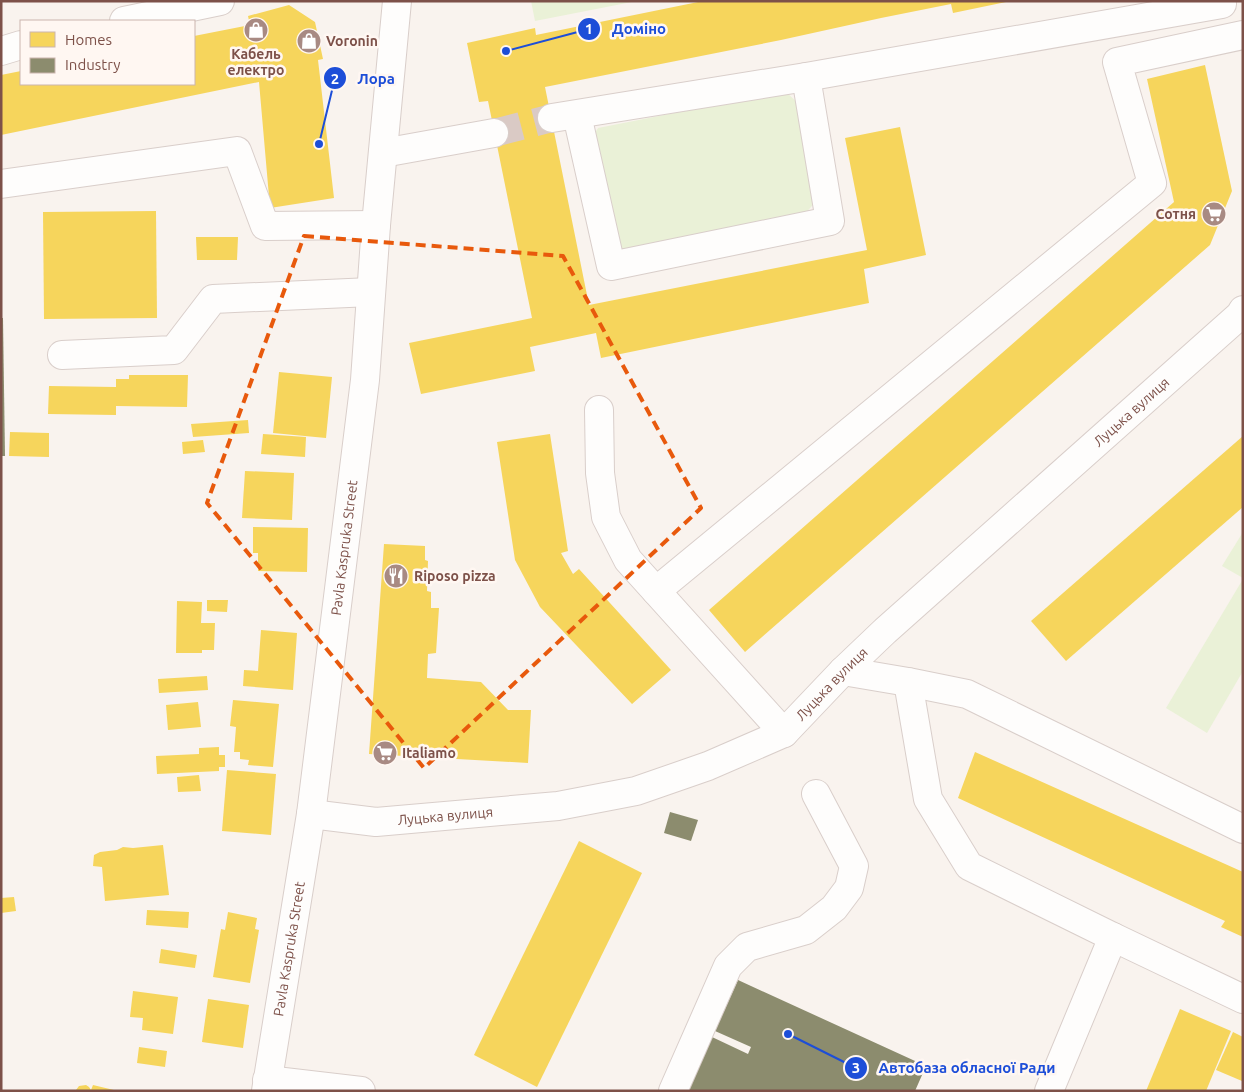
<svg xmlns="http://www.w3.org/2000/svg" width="1244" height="1092" font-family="Ubuntu,sans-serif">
	<rect width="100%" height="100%" fill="#f9f3ee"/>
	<g fill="#eaf1d7">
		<polygon points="531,1 637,1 535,21"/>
		<polygon points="785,91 801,106 816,201 801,219 615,256 590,141 598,128"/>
		<polygon points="1243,532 1243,578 1222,566"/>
		<polygon points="1243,579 1243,671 1207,733 1166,708"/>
	</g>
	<g fill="#f6d55c">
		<polygon points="703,1 1006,2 953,13 951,4 881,18 781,40 545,87 589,305 867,250 845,138 900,127 926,255 864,269 869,303 601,358 596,333 530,347 535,371 421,394 409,343 532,318 488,101 479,102 467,43 535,28 536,35"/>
		<polygon points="289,5 315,22 323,59 318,60 334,198 270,208 259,82 1,135 1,75 21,71 21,84 194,84 194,36 250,25 248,16"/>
		<polygon points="1205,65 1232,191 1210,245 745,652 709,610 1174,202 1147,79"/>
		<polygon points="156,211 157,318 44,319 43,212"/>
		<polygon points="196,237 238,237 237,260 197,260"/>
		<polygon points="279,372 332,377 326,438 273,433"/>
		<polygon points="129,375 188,375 187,407 116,406 116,415 48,414 49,386 116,387 116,379 129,379"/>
		<polygon points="248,420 249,433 193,437 191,424"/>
		<polygon points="10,432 49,433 49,457 9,456"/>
		<polygon points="263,434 306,437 305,457 261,454"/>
		<polygon points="550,434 568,551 561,553 573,574 579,569 671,670 632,704 540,607 515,560 497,442"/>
		<polygon points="1243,436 1243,507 1066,661 1031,621"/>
		<polygon points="203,440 205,452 183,454 182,442"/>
		<polygon points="245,471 294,473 292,520 242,518"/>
		<polygon points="253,527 308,528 307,572 258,571 258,553 253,553"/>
		<polygon points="384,544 425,546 425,560 428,561 427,591 431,592 431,608 439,608 436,653 428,654 427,678 481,682 508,710 531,710 528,763 369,754"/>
		<polygon points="207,600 228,600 227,612 207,611"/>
		<polygon points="177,601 202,602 201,623 215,623 214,650 202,650 202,653 176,653"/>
		<polygon points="261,630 297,633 293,690 243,686 244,670 258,671"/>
		<polygon points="207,676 208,690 159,693 158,679"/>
		<polygon points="233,700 279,704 273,767 248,765 249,760 240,759 240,752 234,752 236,727 230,726"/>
		<polygon points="198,702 201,727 168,730 166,705"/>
		<polygon points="219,747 219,755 225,755 225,767 219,767 219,771 157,774 156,756 199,754 199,748"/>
		<polygon points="975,752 1243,872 1243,937 1221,927 1225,921 958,798"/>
		<polygon points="227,770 276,774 271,835 222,831"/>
		<polygon points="199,775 201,791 178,792 177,777"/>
		<polygon points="579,841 642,873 537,1087 474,1055"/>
		<polygon points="163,845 169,895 105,901 102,867 93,866 94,855 100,852 117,850 123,847 133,848"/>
		<polygon points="14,897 16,911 1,913 1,898"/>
		<polygon points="147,910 189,912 188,928 146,925"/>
		<polygon points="228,912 257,918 255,929 259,930 250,983 213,977 221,929 225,930"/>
		<polygon points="161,949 197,955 195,968 159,963"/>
		<polygon points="133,991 178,997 173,1034 142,1030 143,1018 130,1017"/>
		<polygon points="208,999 249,1005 243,1048 202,1042"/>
		<polygon points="1180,1009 1231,1031 1206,1091 1146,1091"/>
		<polygon points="1233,1032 1243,1037 1242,1081 1216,1070"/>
		<polygon points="139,1047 167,1051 165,1067 137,1063"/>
		<polygon points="86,1085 89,1087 91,1090 93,1085 118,1091 77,1091 76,1090 79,1086"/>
	</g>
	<g fill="#8c8c6e">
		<polygon points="1,318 3,318 5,456 1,456"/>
		<polygon points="670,812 698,820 691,841 664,833"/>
		<polygon points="738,980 926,1066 915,1091 687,1091 712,1037 748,1054 751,1047 715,1031"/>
	</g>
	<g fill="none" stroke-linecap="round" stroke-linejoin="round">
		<polyline stroke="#dacac5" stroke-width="28" stroke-dasharray="28 14" stroke-linecap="butt" points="494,133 552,118"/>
		<defs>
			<g id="minor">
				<polyline points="124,21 220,1"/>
				<polyline points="1,51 21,45"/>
				<polyline points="577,115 611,266 830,221 806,77"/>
				<polyline points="552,118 806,77 1222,4 1221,1"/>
				<polyline points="383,153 494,133"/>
				<polyline points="1,184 237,151 265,226 376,225"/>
				<polyline points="62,355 174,350 213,299 371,292"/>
				<polyline points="599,410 600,473 606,517 628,560 784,733"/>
				<polyline points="656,591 1152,183 1117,62 1243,35"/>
				<polyline points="843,671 908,682 967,694 1243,829"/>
				<polyline points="908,682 928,799 969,866 1113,937 1049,1091"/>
				<path id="s1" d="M311,814L376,822L558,806L636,791L708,766L784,733L843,671L885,631L1240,315L1243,310"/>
				<polyline points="1113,937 1243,999"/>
				<polyline points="267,1080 361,1091"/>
				<path id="s2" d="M266,1091L311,814L365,380L376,225L397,1"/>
				<polyline points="673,1091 728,966 747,947 806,930 834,908 849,888 854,866 816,794"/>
			</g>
		</defs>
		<use href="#minor" stroke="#d9ceca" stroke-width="30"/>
		<use href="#minor" stroke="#fefdfc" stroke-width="28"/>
	</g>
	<path fill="none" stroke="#e8590c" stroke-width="4" stroke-dasharray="10 6" stroke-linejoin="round" d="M304,236L563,256L701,508L424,768L207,503Z"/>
	<defs>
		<symbol id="shop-disc" viewBox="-11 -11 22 22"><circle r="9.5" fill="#a88a83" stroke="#fff7f2"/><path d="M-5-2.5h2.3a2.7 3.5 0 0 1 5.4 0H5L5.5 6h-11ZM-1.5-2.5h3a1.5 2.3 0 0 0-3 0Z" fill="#fff"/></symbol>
		<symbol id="supermarket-disc" viewBox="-11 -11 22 22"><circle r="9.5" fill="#a88a83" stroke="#fff7f2"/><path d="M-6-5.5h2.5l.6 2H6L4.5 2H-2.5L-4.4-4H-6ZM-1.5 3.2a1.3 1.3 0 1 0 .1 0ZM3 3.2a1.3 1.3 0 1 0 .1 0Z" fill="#fff"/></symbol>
		<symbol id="restaurant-disc" viewBox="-11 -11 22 22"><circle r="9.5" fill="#a88a83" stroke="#fff7f2"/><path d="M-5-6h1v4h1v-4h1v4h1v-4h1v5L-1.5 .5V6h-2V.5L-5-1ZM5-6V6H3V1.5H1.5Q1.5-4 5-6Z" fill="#fff"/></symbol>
	</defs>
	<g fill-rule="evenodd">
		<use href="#shop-disc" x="242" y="16" width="28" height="28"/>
		<use href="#shop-disc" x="295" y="27" width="28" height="28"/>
		<use href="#supermarket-disc" x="1200" y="200" width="28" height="28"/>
		<use href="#restaurant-disc" x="382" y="562" width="28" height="28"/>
		<use href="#supermarket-disc" x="371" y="739" width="28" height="28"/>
	</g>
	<g text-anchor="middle" stroke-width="5" stroke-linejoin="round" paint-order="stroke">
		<g font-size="14" font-weight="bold" fill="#7d5149" stroke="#fff7f2" text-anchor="start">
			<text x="326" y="46">Voronin</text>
			<text x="256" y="59" text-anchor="middle">Кабель<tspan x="256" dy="16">електро</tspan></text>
			<text x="1196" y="219" text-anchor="end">Сотня</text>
			<text x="414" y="581">Riposo pizza</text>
			<text x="402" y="758">Italiamo</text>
		</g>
		<g font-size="14" fill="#7d5149" stroke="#fff7f2">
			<text dy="5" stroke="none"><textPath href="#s1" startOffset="960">Луцька вулиця</textPath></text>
			<text dy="5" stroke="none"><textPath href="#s2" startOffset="549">Pavla Kaspruka Street</textPath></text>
			<text dy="5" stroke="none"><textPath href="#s1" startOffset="555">Луцька вулиця</textPath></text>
			<text dy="5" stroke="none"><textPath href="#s1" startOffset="135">Луцька вулиця</textPath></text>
			<text dy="5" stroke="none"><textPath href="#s2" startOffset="144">Pavla Kaspruka Street</textPath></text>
		</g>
	</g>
	<path fill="none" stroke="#1d4ed8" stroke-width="2" d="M506 51L589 29M319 144L335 78M788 1034L856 1068"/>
	<g fill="#1d4ed8" stroke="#fff7f2" stroke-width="2">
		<circle cx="506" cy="51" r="5"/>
		<circle cx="319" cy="144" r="5"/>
		<circle cx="788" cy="1034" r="5"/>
		<circle cx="589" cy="29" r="12"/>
		<circle cx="335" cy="78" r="12"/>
		<circle cx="856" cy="1068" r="12"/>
	</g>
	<g font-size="15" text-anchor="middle" font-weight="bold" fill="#fff">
		<text x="589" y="34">1</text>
		<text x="335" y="84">2</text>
		<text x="856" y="1073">3</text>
	</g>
	<g font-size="15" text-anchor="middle" font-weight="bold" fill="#1d4ed8" stroke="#fff7f2" stroke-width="5" stroke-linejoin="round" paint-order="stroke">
		<text x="639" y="34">Доміно</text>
		<text x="376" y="84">Лора</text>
		<text x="967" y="1073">Автобаза обласної Ради</text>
	</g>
	<rect width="1244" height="1092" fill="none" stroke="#7d5149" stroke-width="5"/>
	<rect x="20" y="20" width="175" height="65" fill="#fff7f2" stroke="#cbb5ae"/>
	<rect x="30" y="32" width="25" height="15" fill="#f6d55c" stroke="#cbb5ae"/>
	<text x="65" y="45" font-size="15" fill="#7d5149">Homes</text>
	<rect x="30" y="58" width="25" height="15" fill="#8c8c6e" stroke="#cbb5ae"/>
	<text x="65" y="70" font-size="15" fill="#7d5149">Industry</text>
</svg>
